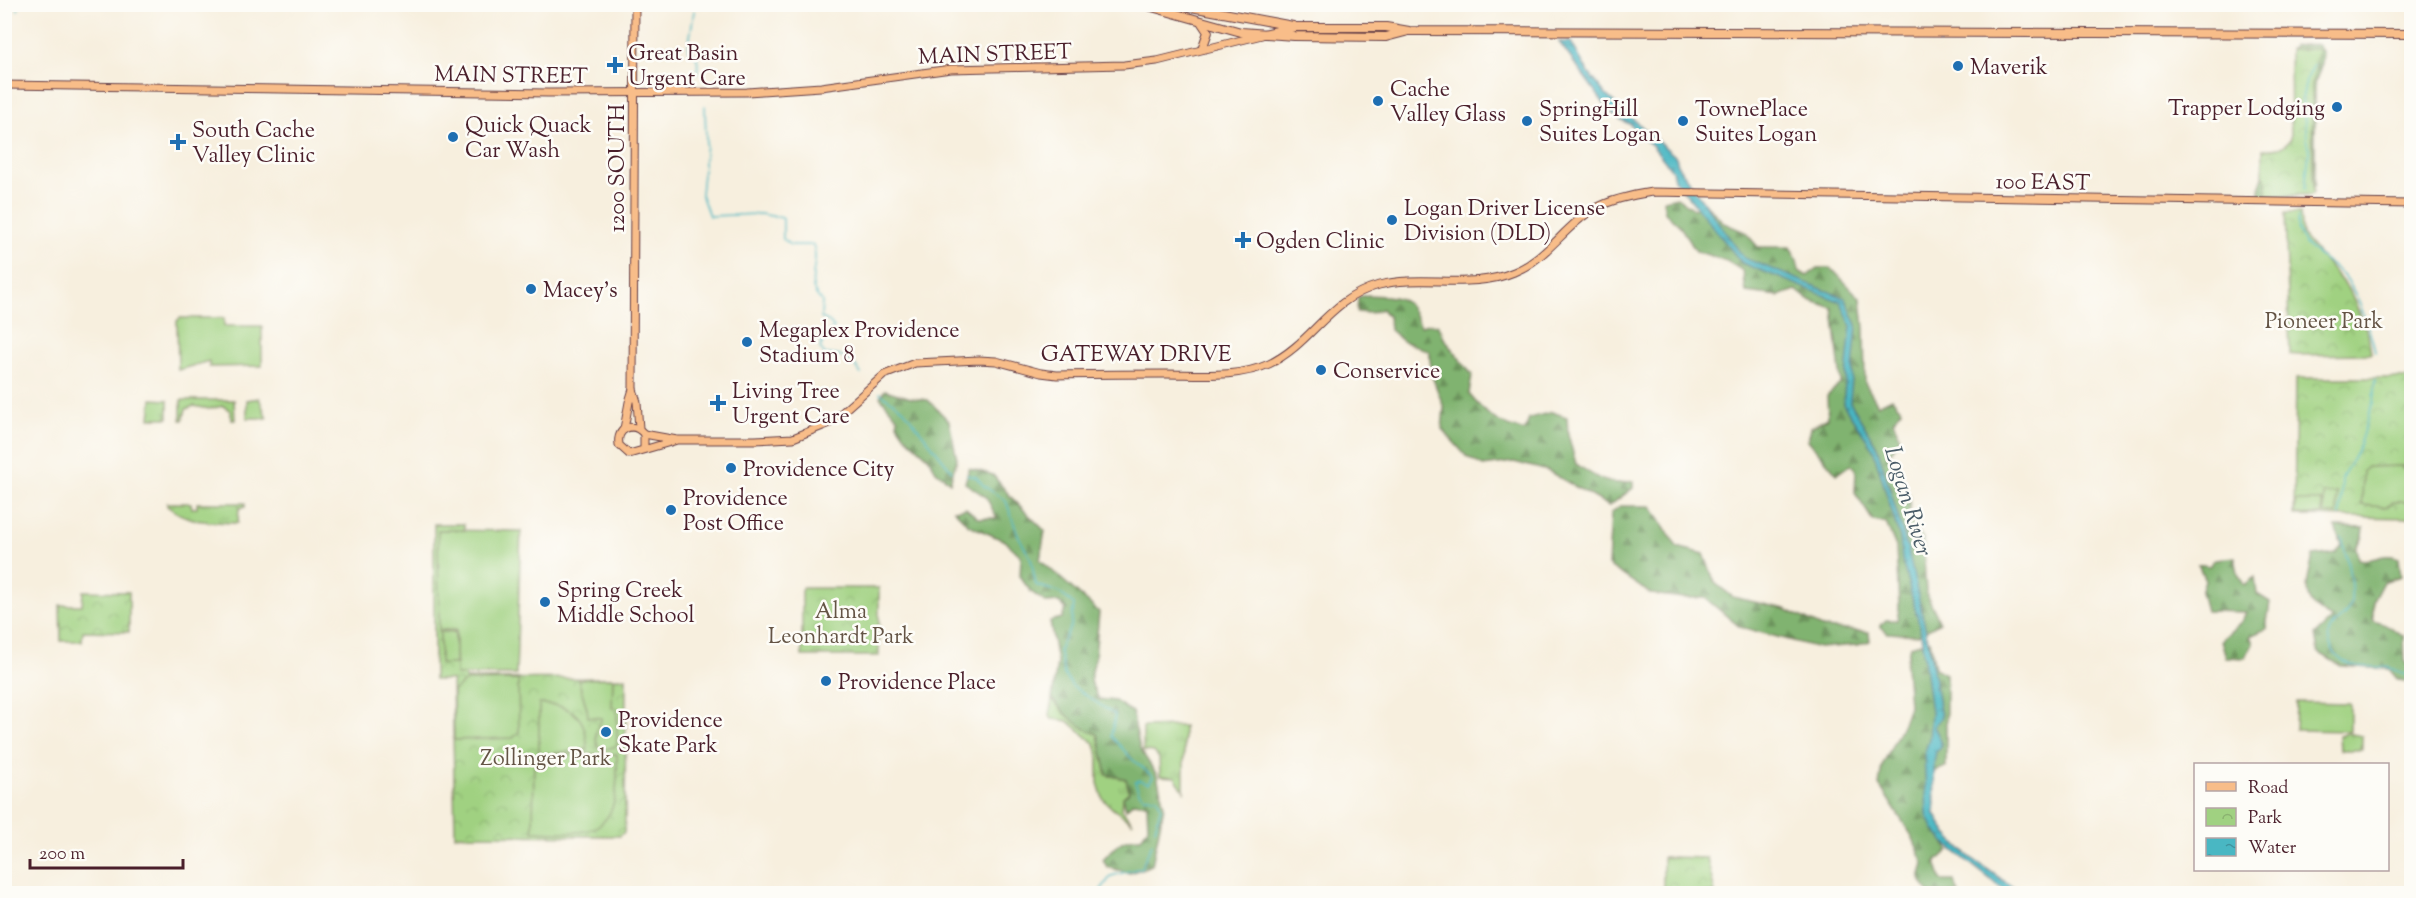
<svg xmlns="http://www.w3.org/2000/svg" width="2416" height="898" font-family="'Sorts Mill Goudy',serif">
	<defs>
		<pattern id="grass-tufts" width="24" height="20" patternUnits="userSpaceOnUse" patternTransform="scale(1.5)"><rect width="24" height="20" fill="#a0d181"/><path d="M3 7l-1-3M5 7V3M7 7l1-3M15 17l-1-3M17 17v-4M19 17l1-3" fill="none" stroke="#8bb370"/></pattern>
		<pattern id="forest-firs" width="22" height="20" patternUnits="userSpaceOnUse" patternTransform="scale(1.5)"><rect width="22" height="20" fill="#80b36f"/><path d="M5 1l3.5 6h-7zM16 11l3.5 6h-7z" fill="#6b915b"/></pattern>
		<pattern id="park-crowns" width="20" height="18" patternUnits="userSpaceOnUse" patternTransform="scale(1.5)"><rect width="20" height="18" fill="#a0d181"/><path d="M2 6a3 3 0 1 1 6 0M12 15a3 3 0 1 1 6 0" fill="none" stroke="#8bb370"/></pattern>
		<pattern id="water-ripples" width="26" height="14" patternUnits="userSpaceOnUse" patternTransform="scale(1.5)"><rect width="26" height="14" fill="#49b7c3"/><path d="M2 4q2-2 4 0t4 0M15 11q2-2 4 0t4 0" fill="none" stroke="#3f949f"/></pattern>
	</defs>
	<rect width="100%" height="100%" fill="#fdfcf7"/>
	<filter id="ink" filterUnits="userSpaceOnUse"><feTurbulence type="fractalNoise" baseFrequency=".0167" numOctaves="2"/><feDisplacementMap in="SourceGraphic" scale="12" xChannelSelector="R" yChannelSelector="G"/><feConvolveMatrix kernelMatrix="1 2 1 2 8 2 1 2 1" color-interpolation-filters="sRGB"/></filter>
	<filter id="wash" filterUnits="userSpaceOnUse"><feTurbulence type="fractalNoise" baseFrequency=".008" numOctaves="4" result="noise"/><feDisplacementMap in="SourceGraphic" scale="24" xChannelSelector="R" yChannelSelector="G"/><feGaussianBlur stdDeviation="1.35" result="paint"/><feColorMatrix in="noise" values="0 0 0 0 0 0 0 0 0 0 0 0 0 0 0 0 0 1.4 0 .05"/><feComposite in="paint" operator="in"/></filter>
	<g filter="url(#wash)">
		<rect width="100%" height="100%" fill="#f7efde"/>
		<g fill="url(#grass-tufts)" stroke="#757856" stroke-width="1.5">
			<polygon points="259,398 267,418 247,418 247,400"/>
			<polygon points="152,399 168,400 168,418 150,418"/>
			<polygon points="181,400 234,400 235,420 232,420 230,410 223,406 209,409 194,406 186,409 183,420 181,420"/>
			<path d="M167,503H191L192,508H197V503H245V507L239,508L238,523C212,522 189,524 167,506Z"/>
			<polygon points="1052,698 1058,705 1098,734 1107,775 1126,779 1129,792 1123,798 1122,810 1133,823 1113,809 1103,799 1098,783 1098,755 1095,744 1068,721 1052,719 1050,716"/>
			<polygon points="1184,726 1184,791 1175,777 1160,776 1159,758 1154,752 1143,751 1143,727"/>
		</g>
		<g fill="url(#forest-firs)" stroke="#65694d" stroke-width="1.5">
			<polygon points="2293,45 2318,45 2323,53 2322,64 2315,83 2315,185 2297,196 2260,197 2260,186 2265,169 2292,157 2295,62 2290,58"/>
			<polygon points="1677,197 1694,209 1703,201 1724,223 1745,232 1758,247 1790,247 1797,261 1799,271 1807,276 1818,268 1831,268 1861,299 1864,328 1865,383 1878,405 1892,398 1902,410 1893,421 1900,438 1891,452 1895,477 1910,496 1909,520 1923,538 1926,593 1940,622 1918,635 1888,633 1880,626 1886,620 1897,620 1899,608 1896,547 1886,523 1873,521 1855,493 1856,470 1851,464 1837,474 1808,440 1811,427 1828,418 1827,396 1841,383 1833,308 1809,300 1796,290 1779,296 1746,292 1743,271 1727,261 1696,251 1679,225 1665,212 1663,200"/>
			<path d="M1368,295C1399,297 1408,294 1420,326L1429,324L1438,325L1444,338L1472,375L1469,394C1485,414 1498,425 1525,431L1529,418L1552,412L1567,417L1568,434L1576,464C1596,477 1608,488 1633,481V488L1609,506L1548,471L1514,462L1483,466L1467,457L1442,429L1444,408L1432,376L1429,351L1403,341L1390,330L1389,318L1382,309L1370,313L1357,312L1358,297Z"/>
			<polygon points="885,390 911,398 928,400 949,421 957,459 950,482 936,471 928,457 906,437 897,424 898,418 880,397"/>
			<path d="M969,468L993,475L1010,496L1045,531L1040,560L1099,612L1095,658L1090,681L1099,699L1115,701L1132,712L1140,749L1157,775L1164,806L1152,865L1130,873L1107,867L1103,859C1116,846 1122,837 1141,838L1148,827L1147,804L1133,802L1126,809L1123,797L1129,792L1126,779L1107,775L1098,734C1081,730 1062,712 1052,698L1057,663L1050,621L1062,618L1066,609L1059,602L1047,603L1031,592L1020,577L1021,556L1005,541L969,525L954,510L966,508L978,518H997L986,497L965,483Z"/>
			<polygon points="1620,506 1651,506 1677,547 1704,554 1715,583 1733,597 1785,609 1824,628 1869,632 1870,641 1857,645 1819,648 1740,627 1705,598 1683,598 1651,594 1608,565 1611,513"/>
			<path d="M2335,527L2364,528L2363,537L2356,548L2358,559C2375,563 2381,551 2399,558L2401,576L2383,582L2373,601V621L2389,626L2404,637L2405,661L2411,668V682L2398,680L2389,669L2341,666L2318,652L2315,635L2332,619C2299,602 2306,588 2313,556L2336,553L2342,545Z"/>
			<polygon points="2235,557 2238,574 2244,585 2255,577 2257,594 2270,602 2266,629 2250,636 2253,643 2245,658 2226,657 2221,640 2242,621 2246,612 2206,611 2201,592 2205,580 2198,564 2209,566 2215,559"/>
			<polygon points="1930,640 1935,668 1946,674 1946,767 1927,774 1927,815 1949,850 1936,862 1942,881 1954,881 1959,893 1929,893 1920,878 1924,864 1912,836 1879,785 1882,766 1903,723 1909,706 1906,665 1910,646"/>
		</g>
		<g fill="url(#park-crowns)" stroke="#757856" stroke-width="1.5">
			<path d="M2290,49H2319L2312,85L2313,193L2310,195H2267V180L2263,175V149C2277,149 2283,149 2291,138Z"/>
			<polygon points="2285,213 2300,213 2302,235 2350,291 2368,334 2371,354 2290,355"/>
			<polygon points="2296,378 2411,378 2411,518 2294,516"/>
			<polygon points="434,524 464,524 465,679 626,678 625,823 624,832 620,836 455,835 452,680 434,680"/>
			<rect x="802" y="588" width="77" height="68"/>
			<polygon points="83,591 129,592 129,632 83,631 82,641 61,641 60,605 82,605"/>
			<polygon points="2347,733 2362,736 2362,750 2340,750 2339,736"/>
			<polygon points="1663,857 1707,858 1715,893 1663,893"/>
		</g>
		<g fill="#a0d181" stroke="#757856" stroke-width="1.5">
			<polygon points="180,318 224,318 224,326 262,326 262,366 209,367 209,361 178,370 177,321"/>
			<polygon points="2402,466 2402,468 2411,468 2411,502 2393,502 2385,507 2362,505 2363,471 2367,467"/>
			<polygon points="2337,493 2337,514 2324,514 2324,494"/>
			<rect x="2295" y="501" width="27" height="14"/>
			<polygon points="438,530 521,531 516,675 456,675 456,630 439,630"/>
			<rect x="440" y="632" width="15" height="32"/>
			<path d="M613,678L612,708H617V746L603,750L598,747C593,731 597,731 602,718L588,717L587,709L578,679Z"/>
			<polygon points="518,680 519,732 513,738 454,740 453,691 466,681"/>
			<polygon points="2296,702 2350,703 2350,731 2295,730"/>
			<path d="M539,704C571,704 588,716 587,750L542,754L539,750Z"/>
			<path d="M617,754C617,782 621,823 585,831C570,834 549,831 533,831L534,759L537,755Z"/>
		</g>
		<polygon fill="url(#water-ripples)" stroke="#4a6b77" stroke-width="1.5" points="1559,42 1571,42 1588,72 1606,95 1676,157 1679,168 1744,258 1845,298 1857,325 1850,402 1877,447 1908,550 1929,645 1941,717 1934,726 1941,741 1941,748 1936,752 1934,763 1935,814 1946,833 1966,854 2021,893 2008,893 1948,846 1934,830 1927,815 1924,755 1929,739 1931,713 1920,627 1902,560 1900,539 1873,449 1843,404 1851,326 1841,302 1742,263 1674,179 1672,170 1651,144 1637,135 1631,125 1616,117 1608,109"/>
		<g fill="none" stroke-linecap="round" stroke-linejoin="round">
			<g stroke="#49b7c3" stroke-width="1.5">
				<polyline points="18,10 19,4"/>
				<path d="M694,11L688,50C700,56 698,62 697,74"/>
				<path d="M705,106L706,143L701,194L709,216L760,214L783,218V239L790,245H813C821,265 802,285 822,301L821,318L828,321L834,328L826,335L820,348L825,354C845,356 850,356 861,374"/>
				<polyline points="2305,189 2309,152 2302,99 2306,81 2314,64"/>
				<path d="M2298,217C2291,248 2330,258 2346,279C2358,294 2371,333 2375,352"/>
				<polyline points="880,393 903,409 952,471"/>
				<polyline points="967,475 976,477 984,486 1006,501 1018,535 1031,559 1036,585 1058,592 1074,604 1071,626 1059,649 1064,674 1072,686 1115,715 1111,736 1132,759 1153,777 1149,783 1139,780 1135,782 1139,792 1144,797 1157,797 1161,807 1155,829"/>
				<polyline points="2340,516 2342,478 2357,451 2366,424 2373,402 2375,379"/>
				<path d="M2342,537C2346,557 2353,581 2351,601C2349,615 2340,617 2332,627C2323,638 2333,655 2344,662C2358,669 2375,666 2390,668C2397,670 2405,674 2412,677"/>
				<polyline points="1098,894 1111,876 1141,868 1152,844"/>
			</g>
		</g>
	</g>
	<g filter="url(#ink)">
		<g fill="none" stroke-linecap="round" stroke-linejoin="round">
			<defs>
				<g id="major">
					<polyline points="635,4 633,389 637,402 639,428"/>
					<polyline points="4,85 548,93 747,92 821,87 951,69 1124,65 1157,61 1262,35"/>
					<polyline points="624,429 629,402 633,389"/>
					<path d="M644,434L677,440H755L793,438L830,423L884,375L915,363L979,360L996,361L1041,373L1057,375C1094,374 1130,374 1166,374C1200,374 1238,378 1269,364C1313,343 1328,299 1379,285C1422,274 1472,290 1514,272C1547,259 1565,225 1596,208C1613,199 1632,195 1652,192L2412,204"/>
					<path d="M644,448V434C633,421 616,428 619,445L629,454L674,441"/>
				</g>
				<g id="highway">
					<polyline points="1141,4 1241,32 1294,36 1386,37 1405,32"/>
					<polyline points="1175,4 1293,26"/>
					<polyline points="1264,34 1295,27 1386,27 1409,31 2412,34"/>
					<polyline points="1202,49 1208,32 1202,23"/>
				</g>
			</defs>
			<use href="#major" stroke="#643e46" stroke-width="9"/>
			<use href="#highway" stroke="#643e46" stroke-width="10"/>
			<use href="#major" stroke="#f8bd89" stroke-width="7"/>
			<use href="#highway" stroke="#f8bd89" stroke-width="8"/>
		</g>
	</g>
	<g fill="#1f6fb2" stroke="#fdfcf7" stroke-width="2">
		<path d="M612 56h6v6h6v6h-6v6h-6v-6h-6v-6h6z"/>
		<circle cx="1958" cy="66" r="6"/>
		<circle cx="1378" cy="101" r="6"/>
		<circle cx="2337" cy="107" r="6"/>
		<circle cx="1527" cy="121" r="6"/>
		<circle cx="1683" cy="121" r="6"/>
		<circle cx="453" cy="137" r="6"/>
		<path d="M175 133h6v6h6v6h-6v6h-6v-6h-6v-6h6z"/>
		<circle cx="1392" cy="220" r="6"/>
		<path d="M1240 231h6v6h6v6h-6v6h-6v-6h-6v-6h6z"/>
		<circle cx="531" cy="289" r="6"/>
		<circle cx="747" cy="342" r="6"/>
		<circle cx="1321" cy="370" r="6"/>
		<path d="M715 394h6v6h6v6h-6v6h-6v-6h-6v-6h6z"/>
		<circle cx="731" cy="468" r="6"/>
		<circle cx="671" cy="510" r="6"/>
		<circle cx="545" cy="602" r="6"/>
		<circle cx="826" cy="681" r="6"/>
		<circle cx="606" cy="732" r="6"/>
	</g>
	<g text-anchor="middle" stroke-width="5" stroke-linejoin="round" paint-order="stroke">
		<g font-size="22" fill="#4a1f2b" stroke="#fdfcf7" text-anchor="start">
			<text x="628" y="60">Great Basin<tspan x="628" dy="25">Urgent Care</tspan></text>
			<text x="1970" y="74">Maverik</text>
			<text x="1390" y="96">Cache<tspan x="1390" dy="25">Valley Glass</tspan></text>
			<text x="2325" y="115" text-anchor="end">Trapper Lodging</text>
			<text x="1539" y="116">SpringHill<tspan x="1539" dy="25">Suites Logan</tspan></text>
			<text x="1695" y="116">TownePlace<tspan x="1695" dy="25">Suites Logan</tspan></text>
			<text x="465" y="132">Quick Quack<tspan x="465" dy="25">Car Wash</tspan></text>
			<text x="192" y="137">South Cache<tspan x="192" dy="25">Valley Clinic</tspan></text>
			<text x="1404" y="215">Logan Driver License<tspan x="1404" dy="25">Division (DLD)</tspan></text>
			<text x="1256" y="248">Ogden Clinic</text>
			<text x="543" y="297">Macey's</text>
			<text x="759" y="337">Megaplex Providence<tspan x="759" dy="25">Stadium 8</tspan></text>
			<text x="1333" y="378">Conservice</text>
			<text x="732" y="398">Living Tree<tspan x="732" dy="25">Urgent Care</tspan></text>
			<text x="743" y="476">Providence City</text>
			<text x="683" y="505">Providence<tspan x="683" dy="25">Post Office</tspan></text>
			<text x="557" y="597">Spring Creek<tspan x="557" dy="25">Middle School</tspan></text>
			<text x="838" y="689">Providence Place</text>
			<text x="618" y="727">Providence<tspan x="618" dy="25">Skate Park</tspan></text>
		</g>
		<g font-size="22" fill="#4a1f2b" stroke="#fdfcf7">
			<text transform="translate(995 53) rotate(-2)" y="8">MAIN STREET</text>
			<text transform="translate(511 74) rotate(1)" y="8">MAIN STREET</text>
			<text transform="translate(616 168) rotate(-90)" y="8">1200 SOUTH</text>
			<text transform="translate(2043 181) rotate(1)" y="8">100 EAST</text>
			<text x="1136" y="361">GATEWAY DRIVE</text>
		</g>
		<g font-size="22" fill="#645445" stroke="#fdfcf7">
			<text x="2324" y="328">Pioneer Park</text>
			<text x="841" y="618">Alma<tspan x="841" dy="25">Leonhardt Park</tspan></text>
			<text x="546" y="765">Zollinger Park</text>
		</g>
		<g font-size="24" font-style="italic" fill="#4a5c68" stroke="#fdfcf7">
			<text transform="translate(1909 501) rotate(73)" y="8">Logan River</text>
		</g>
	</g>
	<rect width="2416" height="898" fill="none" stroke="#fdfcf7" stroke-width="24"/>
	<rect x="2194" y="763" width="195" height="108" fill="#fdfcf7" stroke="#b5a4a5" stroke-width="1.5"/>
	<rect x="2206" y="782" width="30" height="9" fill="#f8bd89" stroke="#b5a4a5" stroke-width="1.5"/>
	<text x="2248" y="793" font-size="18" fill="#4a1f2b">Road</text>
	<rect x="2206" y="808" width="30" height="18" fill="url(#park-crowns)" stroke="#b5a4a5" stroke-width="1.5"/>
	<text x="2248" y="823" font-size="18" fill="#4a1f2b">Park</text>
	<rect x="2206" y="838" width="30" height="18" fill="url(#water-ripples)" stroke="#b5a4a5" stroke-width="1.5"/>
	<text x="2248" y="853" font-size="18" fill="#4a1f2b">Water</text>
	<path d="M30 859v9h153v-9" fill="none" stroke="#4a1f2b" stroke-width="3"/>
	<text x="39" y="859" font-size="18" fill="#4a1f2b" stroke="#fdfcf7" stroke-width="4.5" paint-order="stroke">200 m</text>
</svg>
